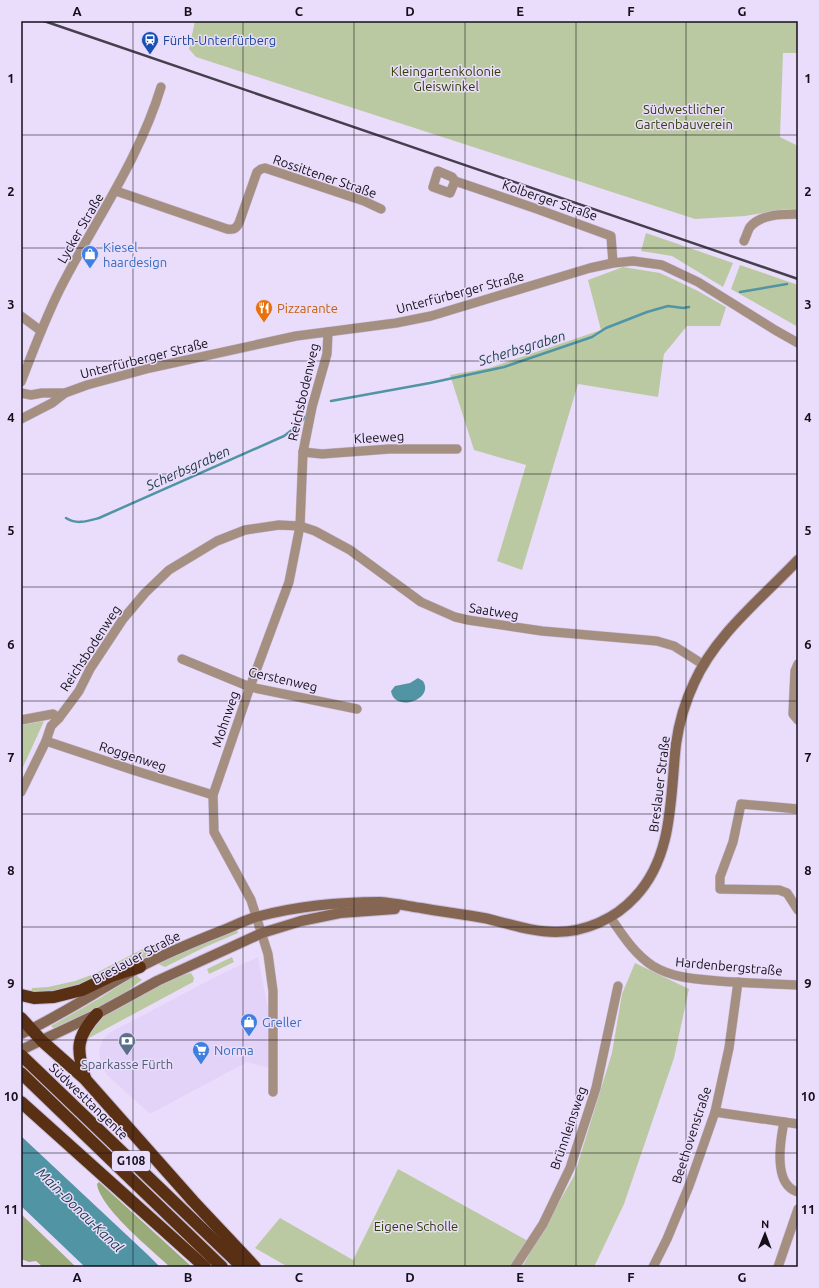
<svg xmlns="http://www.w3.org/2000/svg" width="819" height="1288" font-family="Ubuntu,sans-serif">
	<rect width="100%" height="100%" fill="#eaddfc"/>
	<polygon fill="#e3d3f9" points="258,957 269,1015 269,1068 247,1062 150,1114 107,1075 101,1065 99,1051 103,1039 109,1033 219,975"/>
	<g fill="#bac9a1">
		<polygon points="195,21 798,21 798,53 783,53 780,137 798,146 798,209 786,209 745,216 695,219 196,57 189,49"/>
		<polygon points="646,233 733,263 723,287 672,256 641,251"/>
		<polygon points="740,265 798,285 798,327 731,289"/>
		<polygon points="623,267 660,273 696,290 726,307 720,326 687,326 664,354 658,397 578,384 522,570 497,561 526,465 474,450 450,375 489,368 601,330 588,280"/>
		<polygon points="44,721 24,765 21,772 21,725"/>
		<polygon points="237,929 238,933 203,948 165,967 158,964 158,962"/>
		<polygon points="181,935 180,940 136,962 95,980 53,993 31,992 32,988 48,987 75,981 94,974 143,949"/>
		<polygon points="232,957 234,962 209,974 207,969"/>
		<polygon points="635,963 689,989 674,1058 624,1204 594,1267 522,1267 574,1176 612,1053 622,994"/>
		<polygon points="191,973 194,978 193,982 87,1039 96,1022 103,1017 172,978"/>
		<polygon points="137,974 138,977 142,980 119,997 57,1031 51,1026 100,998"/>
		<polygon points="398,1169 528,1241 513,1267 288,1267 255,1248 280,1218 353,1260"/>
	</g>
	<g fill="#99ab79">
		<path d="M99,1182L192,1267H170C151,1249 100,1208 97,1184Z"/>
		<polygon points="21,1214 76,1267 43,1267 36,1261 29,1262 21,1259"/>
	</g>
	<g fill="#5195a5">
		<path d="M418,678L423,681C435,700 394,713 391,691L395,686L410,683Z"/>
		<polygon points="21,1136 148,1255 160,1267 85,1267 21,1206"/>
	</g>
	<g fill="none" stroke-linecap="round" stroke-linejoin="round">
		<g stroke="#5195a5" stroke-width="2.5">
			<polyline points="740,292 787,284"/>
			<polyline points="331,401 430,383 504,367 592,337 606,328 647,312 668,306 683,308 689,307"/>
			<path d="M66,518C76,525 88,521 99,518L284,436L297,426L308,414"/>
		</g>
		<defs>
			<g id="street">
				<polyline points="455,181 450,193 433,187 438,171 452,177 455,181 537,209 611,236 613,263"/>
				<path d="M116,191L227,229C233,230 236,229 239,223L257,172L261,169L265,168L364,201L381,209"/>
				<path d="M744,241C746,237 748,230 750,227C761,214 783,214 798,214"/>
				<polyline points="21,316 41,331"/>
				<path d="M21,382C33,351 45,319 60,289C94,222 139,160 161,87"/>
				<polyline points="21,393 31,395 42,393 65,393"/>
				<polyline points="21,419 52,403 65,393 87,385 150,368 296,336 396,323 431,316 590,268 613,263 633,261 662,265 698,282 775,330 798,343"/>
				<polyline points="303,452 322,454 389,449 457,449"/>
				<polyline points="182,659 250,687 357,709"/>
				<polyline points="798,664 795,671 793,714 798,720"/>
				<polyline points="21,720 53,714 59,718"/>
				<polyline points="46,741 133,770 213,795"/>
				<polyline points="21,792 46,741 51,726 59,718 79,691 90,669 123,619 145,593 169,570 217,541 245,530 279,525 300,526 315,531 350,550 421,602 455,617 468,620 542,631 657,641 674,646 704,665"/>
				<polyline points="798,809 741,804 733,842 720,877 720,889 779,890 787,893 798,910"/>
				<path d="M610,917C622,934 634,954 653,966C673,978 695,979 718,981C745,983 771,984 798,985"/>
				<polyline points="273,1092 273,991 268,954 251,900 214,832 213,795 250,687 289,582 300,526 303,452 312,407 327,354 328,332"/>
				<polyline points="715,1112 798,1124"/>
				<path d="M784,1122C780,1142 773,1185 798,1192"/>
				<polyline points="515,1267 543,1224 570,1168 596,1088 618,986"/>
				<polyline points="653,1267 667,1239 689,1186 715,1112 729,1048 738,982"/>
				<polyline points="778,1267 798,1209"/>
			</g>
			<g id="secondary">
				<path d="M21,1034C62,1015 100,989 140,967C166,953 193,942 221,931C234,926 247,919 260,916C299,906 340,902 380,902C394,903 408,906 421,908C442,912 463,914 484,918C507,923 531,932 556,932C585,932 615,919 635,897C674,856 670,796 676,744C679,723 685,702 694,683C715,635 762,598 798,560"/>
				<polyline points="21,1050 97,1014 157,981 262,933 301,921 340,913 395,909"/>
			</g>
			<g id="highway">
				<polyline points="21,995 34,998 54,997 82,990 111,976 140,967"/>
				<polyline points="21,1018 42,1041 85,1079 193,1201 255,1267"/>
				<polyline points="21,1055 242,1267"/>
				<polyline points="21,1073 222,1267"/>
				<path d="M85,1078C76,1049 76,1037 97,1014"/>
				<polyline points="21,1102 205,1267"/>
			</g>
		</defs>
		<use href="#street" stroke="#c8bcd8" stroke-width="10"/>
		<use href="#secondary" stroke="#c8bcd8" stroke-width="12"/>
		<use href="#highway" stroke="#c8bcd8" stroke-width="14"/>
		<use href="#street" stroke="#a48f81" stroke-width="9"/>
		<use href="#secondary" stroke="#856652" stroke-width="10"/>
		<use href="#highway" stroke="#593013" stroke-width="12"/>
		<polyline stroke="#46404e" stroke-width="2.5" points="44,21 798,279"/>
	</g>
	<path fill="none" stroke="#140f19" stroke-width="1" stroke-opacity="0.55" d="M133,21V1267M243,21V1267M354,21V1267M465,21V1267M576,21V1267M686,21V1267M21,135H798M21,248H798M21,361H798M21,474H798M21,587H798M21,701H798M21,814H798M21,927H798M21,1040H798M21,1153H798"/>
	<defs>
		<symbol id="station-pin" viewBox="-11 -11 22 30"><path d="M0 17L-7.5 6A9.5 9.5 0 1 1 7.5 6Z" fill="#1a4fb4" stroke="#eaddfc"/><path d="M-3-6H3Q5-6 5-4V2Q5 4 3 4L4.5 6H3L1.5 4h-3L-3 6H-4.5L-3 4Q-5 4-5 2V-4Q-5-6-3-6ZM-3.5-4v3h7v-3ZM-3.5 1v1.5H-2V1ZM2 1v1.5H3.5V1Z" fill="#fff"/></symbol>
		<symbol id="shop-pin" viewBox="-11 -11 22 30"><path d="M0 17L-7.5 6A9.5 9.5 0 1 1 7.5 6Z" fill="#3f7fe0" stroke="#eaddfc"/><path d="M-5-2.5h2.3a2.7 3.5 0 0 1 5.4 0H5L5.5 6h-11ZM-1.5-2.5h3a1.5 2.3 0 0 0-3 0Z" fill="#fff"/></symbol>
		<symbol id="restaurant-pin" viewBox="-11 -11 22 30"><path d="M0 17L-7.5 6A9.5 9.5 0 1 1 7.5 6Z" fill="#e8710a" stroke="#eaddfc"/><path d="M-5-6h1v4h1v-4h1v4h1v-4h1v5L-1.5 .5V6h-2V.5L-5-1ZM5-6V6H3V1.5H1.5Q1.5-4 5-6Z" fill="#fff"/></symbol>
		<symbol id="bank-pin" viewBox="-11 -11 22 30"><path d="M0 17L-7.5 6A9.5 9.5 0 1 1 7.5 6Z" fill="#5c6f8a" stroke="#eaddfc"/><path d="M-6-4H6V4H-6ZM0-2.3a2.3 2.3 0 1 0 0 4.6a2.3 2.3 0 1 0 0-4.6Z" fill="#fff"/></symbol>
		<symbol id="supermarket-pin" viewBox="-11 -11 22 30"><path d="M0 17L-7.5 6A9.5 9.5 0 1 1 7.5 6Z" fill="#3f7fe0" stroke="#eaddfc"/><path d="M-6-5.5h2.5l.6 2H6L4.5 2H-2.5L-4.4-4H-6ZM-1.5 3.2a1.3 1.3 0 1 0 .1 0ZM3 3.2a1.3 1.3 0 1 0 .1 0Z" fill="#fff"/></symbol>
	</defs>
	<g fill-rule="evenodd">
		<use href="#station-pin" x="140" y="30" width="20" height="27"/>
		<use href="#shop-pin" x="80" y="244" width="20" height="27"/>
		<use href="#restaurant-pin" x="254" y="298" width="20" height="27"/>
		<use href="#shop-pin" x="239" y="1012" width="20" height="27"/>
		<use href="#bank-pin" x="117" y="1031" width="20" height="27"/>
		<use href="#supermarket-pin" x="191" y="1040" width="20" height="27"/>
	</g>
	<g text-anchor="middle" stroke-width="3" stroke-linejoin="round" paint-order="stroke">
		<rect fill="#eaddfc" stroke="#544d5d" stroke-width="1" x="112" y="1151" width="38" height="20" rx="3"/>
		<g font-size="12" font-weight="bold" fill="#140f19">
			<text x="131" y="1165">G108</text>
		</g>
		<g font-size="13" fill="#164399" stroke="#eaddfc" text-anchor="start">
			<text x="163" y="45">Fürth-Unterfürberg</text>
		</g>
		<g font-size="13" fill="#2e3e02" stroke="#eaddfc">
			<text x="446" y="76">Kleingartenkolonie<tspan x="446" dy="15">Gleiswinkel</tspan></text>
			<text x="684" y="114">Südwestlicher<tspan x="684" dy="15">Gartenbauverein</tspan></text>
			<text x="416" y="1231">Eigene Scholle</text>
		</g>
		<g font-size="13" fill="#140f19" stroke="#eaddfc">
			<text transform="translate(325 176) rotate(19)" y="5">Rossittener Straße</text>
			<text transform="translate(550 200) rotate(19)" y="5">Kolberger Straße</text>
			<text transform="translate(80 228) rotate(-60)" y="5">Lycker Straße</text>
			<text transform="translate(460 292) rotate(-15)" y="5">Unterfürberger Straße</text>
			<text transform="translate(144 358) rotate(-14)" y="5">Unterfürberger Straße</text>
			<text transform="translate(303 392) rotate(-77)" y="5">Reichsbodenweg</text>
			<text transform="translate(379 437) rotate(-3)" y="5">Kleeweg</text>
			<text transform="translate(494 611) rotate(9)" y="5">Saatweg</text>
			<text transform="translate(90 648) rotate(-57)" y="5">Reichsbodenweg</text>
			<text transform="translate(283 679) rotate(13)" y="5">Gerstenweg</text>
			<text transform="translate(225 719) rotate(-71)" y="5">Mohnweg</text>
			<text transform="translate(133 756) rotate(18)" y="5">Roggenweg</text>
			<text transform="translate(659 784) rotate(-83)" y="5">Breslauer Straße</text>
			<text transform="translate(136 957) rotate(-28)" y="5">Breslauer Straße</text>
			<text transform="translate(729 966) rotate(5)" y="5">Hardenbergstraße</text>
			<text transform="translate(89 1101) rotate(44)" y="5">Südwesttangente</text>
			<text transform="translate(568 1128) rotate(-71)" y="5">Brünnleinsweg</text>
			<text transform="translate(691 1135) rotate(-72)" y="5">Beethovenstraße</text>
		</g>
		<g font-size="13" fill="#366cbe" stroke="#eaddfc" text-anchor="start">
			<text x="103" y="252">Kiesel<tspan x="103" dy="15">haardesign</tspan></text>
			<text x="262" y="1027">Greller</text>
			<text x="214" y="1055">Norma</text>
		</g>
		<g font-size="13" fill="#c56008" stroke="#eaddfc" text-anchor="start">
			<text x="277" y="313">Pizzarante</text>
		</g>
		<g font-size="13" fill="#4e5e75" stroke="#eaddfc">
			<text x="127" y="1069">Sparkasse Fürth</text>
		</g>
		<g font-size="14" font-style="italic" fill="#1a3b43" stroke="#eaddfc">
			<text transform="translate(522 348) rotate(-17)" y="5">Scherbsgraben</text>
			<text transform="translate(188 468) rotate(-24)" y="5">Scherbsgraben</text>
			<text transform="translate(80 1210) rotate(44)" y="5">Main-Donau-Kanal</text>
		</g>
	</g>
	<rect width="819" height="1288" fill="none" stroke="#eaddfc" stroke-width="44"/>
	<g transform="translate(765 1234) rotate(1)" stroke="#eaddfc" stroke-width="3" paint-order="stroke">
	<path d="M0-3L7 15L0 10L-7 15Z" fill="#140f19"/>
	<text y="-6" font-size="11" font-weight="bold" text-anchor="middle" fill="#140f19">N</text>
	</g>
	<rect x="22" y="22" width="775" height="1244" fill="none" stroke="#140f19" stroke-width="1.5"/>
	<g font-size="13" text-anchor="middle" font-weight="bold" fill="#140f19">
		<text x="77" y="16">A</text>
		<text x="188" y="16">B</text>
		<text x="299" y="16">C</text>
		<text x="410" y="16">D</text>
		<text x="520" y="16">E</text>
		<text x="631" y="16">F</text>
		<text x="742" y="16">G</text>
		<text x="11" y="83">1</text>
		<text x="808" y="83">1</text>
		<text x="11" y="196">2</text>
		<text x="808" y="196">2</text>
		<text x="11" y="309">3</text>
		<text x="808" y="309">3</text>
		<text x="11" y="422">4</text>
		<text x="808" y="422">4</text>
		<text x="11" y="535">5</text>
		<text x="808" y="535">5</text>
		<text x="11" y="649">6</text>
		<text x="808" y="649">6</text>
		<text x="11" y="762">7</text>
		<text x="808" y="762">7</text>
		<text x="11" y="875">8</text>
		<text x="808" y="875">8</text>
		<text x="11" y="988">9</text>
		<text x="808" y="988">9</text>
		<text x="11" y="1101">10</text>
		<text x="808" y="1101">10</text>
		<text x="11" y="1214">11</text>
		<text x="808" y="1214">11</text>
		<text x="77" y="1282">A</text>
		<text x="188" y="1282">B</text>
		<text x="299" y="1282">C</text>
		<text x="410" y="1282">D</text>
		<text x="520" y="1282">E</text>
		<text x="631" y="1282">F</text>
		<text x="742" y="1282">G</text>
	</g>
</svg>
